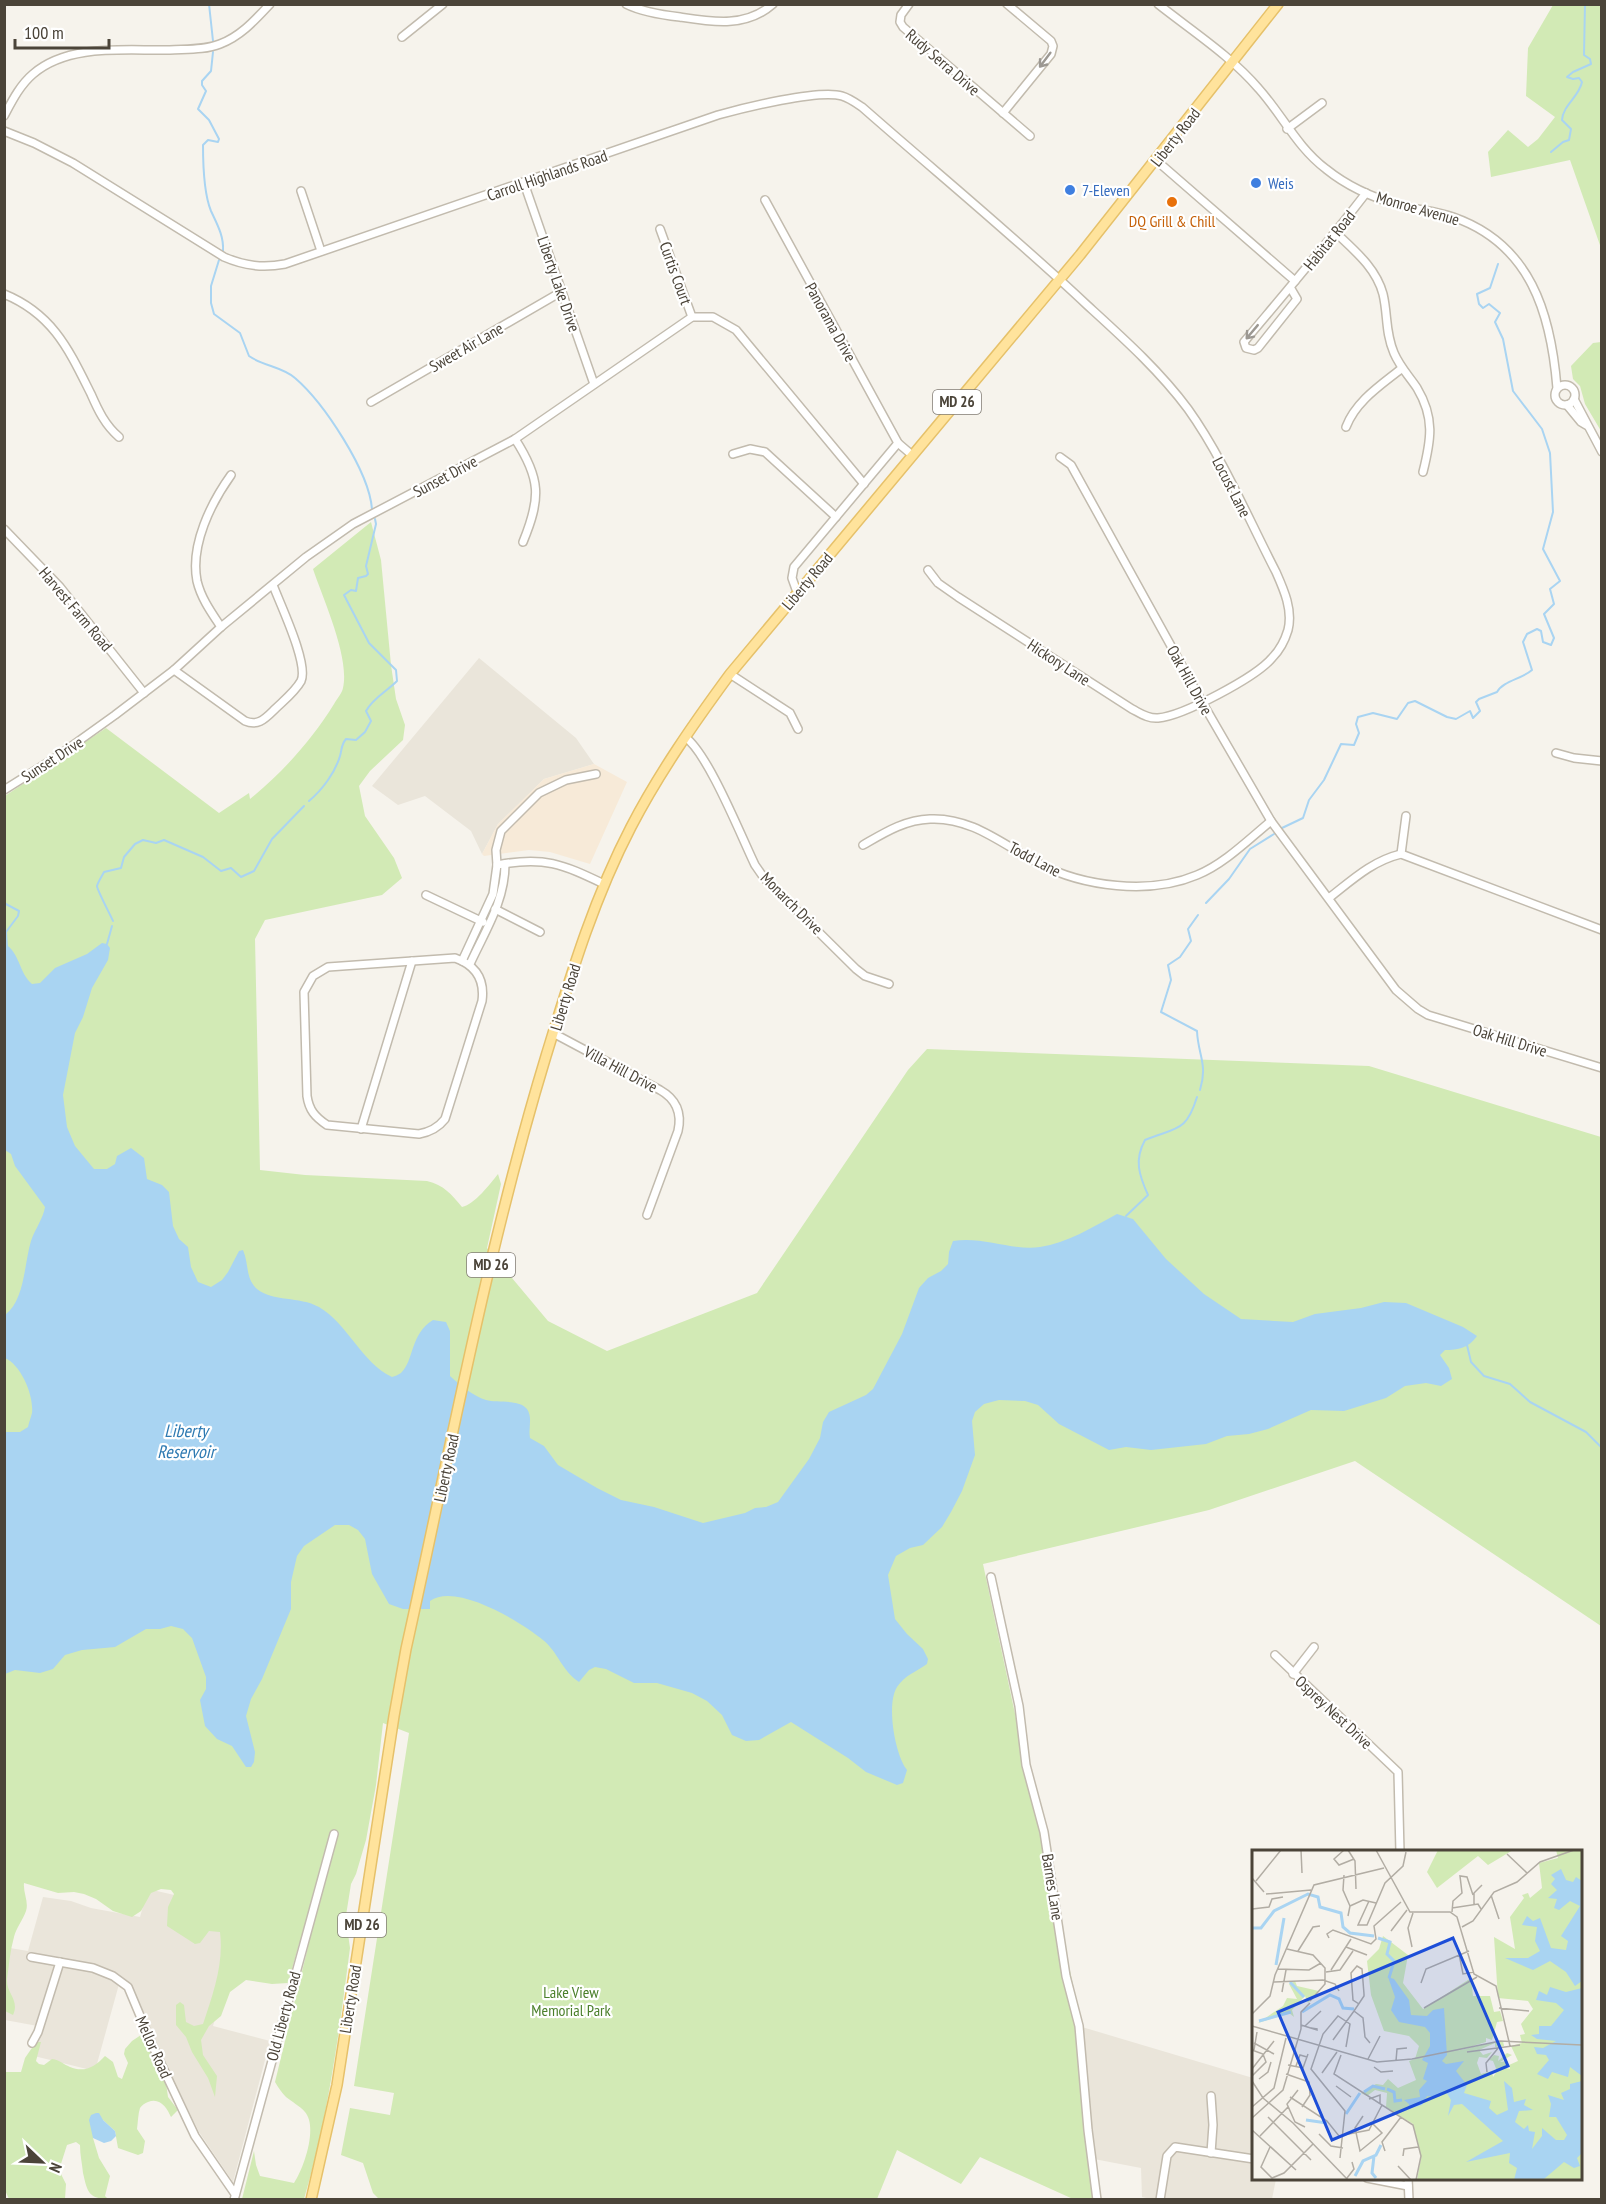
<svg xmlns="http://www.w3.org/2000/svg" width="1606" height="2204" font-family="'PT Sans Narrow',sans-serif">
	<rect width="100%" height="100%" fill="#f6f3ec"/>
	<g fill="#eae5da">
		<polygon points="479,658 576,738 594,764 544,779 498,824 482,854 471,831 425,796 398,805 372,786"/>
		<polygon points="148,1889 192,1899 244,1917 213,2026 270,2041 233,2182 199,2132 158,2049 133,1989 126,1980 121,1977 95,2071 34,2056 43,2027 5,2020 4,1947 28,1951 43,1897 71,1901 91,1908 140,1917"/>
		<polygon points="1082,2027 1253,2078 1254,2178 1276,2179 1272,2199 1156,2200 1142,2197 1141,2168 1094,2159"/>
	</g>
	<polygon fill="#f7ead8" points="594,764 627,782 590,864 550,852 529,850 484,856 482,854 498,824 544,779"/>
	<g fill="#d2eab5">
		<polygon points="1553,5 1601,5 1601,248 1570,160 1491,177 1488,152 1508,130 1528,147 1538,139 1555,117 1526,96 1528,48"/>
		<polygon points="1601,342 1602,342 1601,431 1585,404 1580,386 1573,379 1571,366 1593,343"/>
		<path d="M371,522L381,560L391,665L396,699L405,725L403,740L370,771L359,786L365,816L394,858L402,878L382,895L265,920L255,939L260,1170L305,1175L427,1181C444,1185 451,1194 462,1207C475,1204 490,1184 498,1174L501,1184L487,1248L548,1321L607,1351L757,1293L908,1070L927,1049L1369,1066L1601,1137V1626L1355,1461L1209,1510L983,1564L1082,2027L1097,2199H1073L980,2157L961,2184L897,2150L877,2199H379L373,2193L363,2163L341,2155L350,2108L390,2115L394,2093L354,2086L409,1733L383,1723L376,1785L366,1840L356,1874L351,1884L344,1928L348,1934L350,1948C339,2033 328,2118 304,2199H242L254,2151L256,2165L260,2176L294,2183C304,2168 318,2127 305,2112C300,2106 292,2102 286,2097C282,2093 278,2087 275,2082L308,1947L299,1944L288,1983L272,1984L246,1980L230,1992L221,2016L209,2026L201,2040L203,2055L217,2076L215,2097L208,2078L192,2052L186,2037L176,2025V2005L180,2002L184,2005L186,2022L194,2026L203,2024C213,1994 224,1964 220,1932L209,1931L200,1943L195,1944L167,1926L168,1907L174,1894L171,1890L161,1889L151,1893L141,1911L132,1917L113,1911L96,1899L84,1894L74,1892L58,1893L24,1883C23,1893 29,1902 26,1911C23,1920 16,1928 14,1937C10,1951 9,1965 7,1979C6,1993 20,2000 13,2015L5,2011V796L106,728L219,813L249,793L250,799C282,773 312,740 334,704C337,699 342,693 343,688C350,657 323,599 313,569Z"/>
		<path d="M144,2033L165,2076L168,2097L178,2110L171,2117C167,2108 160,2097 148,2102C145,2103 142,2105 140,2108C138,2114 138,2122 137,2129L145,2141L143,2153L138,2155L118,2148L115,2131L103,2120L93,2138L99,2158L110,2176L105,2196L108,2199C88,2199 87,2190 83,2173C82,2163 80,2155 80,2145L76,2142L67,2145L59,2170L66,2184L65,2199H9L4,2188V2072H21L25,2058L36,2042H41L36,2061L39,2064L44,2065L52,2059C60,2060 63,2064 70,2067C84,2073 95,2067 105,2056L113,2062L118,2077L122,2079L128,2063L124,2054L125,2049L132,2041Z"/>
	</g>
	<g fill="#a9d4f2">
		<path d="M102,943L107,944L110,948L108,960L92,988L83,1017L75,1033L63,1095L67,1127L75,1146L94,1169H107L115,1164L117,1156L131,1148L144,1158L147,1179L162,1185L169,1192L173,1226L179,1239L188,1247L191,1267L198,1282L211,1287L222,1280L228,1272L239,1251L243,1250C249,1263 245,1278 257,1289C273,1302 299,1296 319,1307C348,1324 361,1362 392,1377C395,1376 398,1375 401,1373C414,1361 410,1334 433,1320L446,1322L450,1331V1376C460,1385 473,1396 486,1400C497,1403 520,1399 527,1409C533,1418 528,1428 530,1438L544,1446L558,1465L597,1488L621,1500L654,1507L703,1523L745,1513L755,1508L766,1507L778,1502L809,1459L820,1438L823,1422L829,1412L866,1395L873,1389L902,1334L919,1288L928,1278L941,1271L948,1264L949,1252L953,1241C983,1236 1012,1251 1040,1247C1067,1243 1093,1227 1117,1214L1133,1219L1166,1259L1204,1294L1241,1319L1293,1322L1315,1314L1361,1308L1384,1302L1406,1303L1463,1327L1477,1336C1469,1348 1458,1350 1445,1350L1440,1355L1449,1368L1452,1379L1441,1386L1426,1383L1405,1386L1386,1398L1344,1411L1311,1410L1268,1429L1249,1434L1227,1436L1206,1444L1151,1450L1126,1447L1109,1450L1059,1424L1038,1405L1025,1401L999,1400L984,1404L975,1412L972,1421L975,1455L962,1491L951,1512L942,1527L923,1545L910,1548L896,1556L888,1575L895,1619L907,1634L923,1649L928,1659L927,1664C916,1672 905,1675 897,1687C886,1704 895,1755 907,1770L903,1783L897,1785L866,1772L848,1758L791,1722L759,1740L746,1741L732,1735L722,1715L707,1701L692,1693L657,1683H634L606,1669L595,1667L589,1670L579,1682C562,1671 558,1652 543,1640C521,1622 456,1582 430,1601V1609H403L389,1604L372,1574L365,1539L358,1530L349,1525H335L304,1546L297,1556L291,1582V1609L262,1679L251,1699L246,1716L255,1752L254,1762L251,1767H246L232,1746L217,1739L205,1726L200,1700L206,1689V1677L192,1638L183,1629L171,1626L160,1629H146L115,1647L82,1650L65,1655L53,1669L40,1673L15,1670L5,1674V1432H20L28,1427C29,1422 31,1417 32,1413C34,1395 21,1365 5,1358V1315C25,1300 24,1264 31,1241C35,1229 43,1219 45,1207L15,1166L11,1154L5,1150V944C20,953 19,973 32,984L40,983L55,968L87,954Z"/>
		<polygon points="96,2113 99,2113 103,2120 115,2131 116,2136 111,2141 104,2143 93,2138 89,2120 91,2115"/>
	</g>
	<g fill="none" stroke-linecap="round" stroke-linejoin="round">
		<g stroke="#a9d4f2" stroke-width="2">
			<polyline points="209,4 213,41"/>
			<path d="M213,52L211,71L202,81V85L206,91L198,109L209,120L219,139L218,142L208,140L203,145C203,164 204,194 211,211C217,224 224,236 223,251"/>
			<path d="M1551,152L1563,142L1569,140L1571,129L1562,120C1563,105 1579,97 1582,82L1579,78L1573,79L1567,77L1573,72L1591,64L1590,59L1584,55L1585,4"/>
			<path d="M219,260L211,286V303L214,314L240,333L249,356C263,366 283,367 295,378C324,403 369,471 372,509"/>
			<path d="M309,801C322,790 335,773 340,756C342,749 341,745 346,739L356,740L365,732L371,721L366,711C373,698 386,692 397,681L396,670L369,643L344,595L351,590L356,591L358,578L366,576L368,574L366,566L376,524L375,519"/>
			<path d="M1282,828L1303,818L1309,800L1324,780L1341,744L1354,745L1359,733L1356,724L1358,717L1373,713L1397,719L1408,703L1415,701L1447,717L1456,719L1470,711L1473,718L1480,711L1476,702L1479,699L1497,692C1503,681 1522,679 1532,670L1523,642L1527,634L1537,629L1541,631L1543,642L1551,645L1554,638L1544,614L1554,604L1550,589L1560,581L1543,549L1553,512L1550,453L1542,429L1513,391L1503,339L1495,322L1500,313L1489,304L1483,308L1479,304L1477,294L1490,288L1498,264"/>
			<polyline points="4,903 19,911 18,916 6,932 7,947"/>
			<polyline points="1206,903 1229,879 1250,849 1274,834"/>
			<path d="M1198,915L1188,929L1191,941L1180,957L1168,965L1171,980L1161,1012L1197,1031C1198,1055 1208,1064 1200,1090"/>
			<path d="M113,921C111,916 97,890 97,886C98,882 102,876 104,872L121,868L124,857L135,844L143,840L156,843L164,840L203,857L221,871L231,868L241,877L254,871L272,839L304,806"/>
			<polyline points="107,944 112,926"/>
			<path d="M1126,1216L1148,1195C1139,1175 1134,1160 1145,1140C1176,1127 1186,1133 1197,1097"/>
			<polyline points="1467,1345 1471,1362 1484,1376 1510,1384 1530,1402 1586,1432 1602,1448"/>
		</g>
		<defs>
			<g id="minor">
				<path d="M626,4C642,12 662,15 680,17C712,22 746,28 773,4"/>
				<polyline points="909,4 901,15 900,22 903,27 1030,136"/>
				<path d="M1158,4C1192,31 1231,56 1259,89C1283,116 1297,147 1326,169C1347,186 1374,198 1399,205C1417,210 1436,211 1453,217C1531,244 1551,314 1557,388"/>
				<polyline points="402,37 443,4"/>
				<polyline points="1003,113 1051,54 1053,46 1051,41 1007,4"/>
				<path d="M4,116C12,101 20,85 33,74C69,43 126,51 170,50C187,49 205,50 220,44C241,36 255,20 270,4"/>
				<polyline points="1287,129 1322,103"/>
				<path d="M4,131L34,143L73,163L224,257C245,266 263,268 285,264L718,115C743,108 819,89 842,96C849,98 856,103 862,107C937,173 1014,236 1087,305C1122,337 1159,370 1188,409C1223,458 1248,518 1276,572C1284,590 1293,610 1288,630C1285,640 1279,651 1272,658C1256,677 1183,716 1158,718C1148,719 1140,713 1132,709L958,597L938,583L928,570"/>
				<polyline points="1157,161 1295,281"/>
				<polyline points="524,183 594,384"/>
				<polyline points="301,191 321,251"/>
				<polyline points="765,200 898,443 912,455"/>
				<polyline points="660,229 692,317"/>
				<path d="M1336,233C1355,251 1376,268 1383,294C1388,315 1385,332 1394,353C1400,367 1409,376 1417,388C1435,418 1431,440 1423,472"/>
				<path d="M1290,287L1297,299L1258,348L1254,350L1246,348L1244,342C1285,293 1327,244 1366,193"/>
				<path d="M4,294C53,314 69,350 91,394C98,410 105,425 119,437"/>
				<circle cx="1565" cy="395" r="10"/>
				<polyline points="1574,399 1602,452"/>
				<polyline points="371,402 561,292"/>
				<polyline points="1567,405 1581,422 1586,425"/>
				<path d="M1346,427C1356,401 1381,385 1401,369"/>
				<path d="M515,439C541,479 541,498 523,542"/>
				<polyline points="733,454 750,449 765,452 836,517"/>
				<polyline points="1060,457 1071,465 1202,702 1271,821 1396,990 1418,1009 1428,1015 1602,1068"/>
				<polyline points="4,529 60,587 144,693"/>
				<polyline points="797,592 792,578 794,567 898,443"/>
				<path d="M221,627C211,612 201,598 197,581C190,545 211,503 231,475"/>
				<path d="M174,670L245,721C257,726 264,720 273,711C282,702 295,692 301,681C309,664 280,604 273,585"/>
				<polyline points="730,674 790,713 798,729"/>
				<path d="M685,737C708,753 741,836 755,865L764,878L856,969L865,976L889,984"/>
				<polyline points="1556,753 1574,758 1602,761"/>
				<polyline points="4,790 55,758 115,715 174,670 221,627 306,557 353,524 515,439 692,317 713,317 736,330 864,484"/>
				<path d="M863,845C884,833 904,820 930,819C972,817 1003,845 1038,863C1083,887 1150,895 1197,875C1224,864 1248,840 1271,821"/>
				<polyline points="1401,854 1406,816"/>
				<path d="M497,865C544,856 562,864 604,884"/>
				<polyline points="426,895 483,922"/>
				<path d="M1329,898C1352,880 1372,861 1401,854L1602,930"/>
				<polyline points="495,909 540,932"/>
				<path d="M455,958C475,965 485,979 482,1001L445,1119C438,1128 430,1132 419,1134L327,1125C315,1117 309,1110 307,1096L304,992L313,976L328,967Z"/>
				<polyline points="462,961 493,894 497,865 496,850 501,831 539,793 566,780 596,774"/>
				<path d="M470,964C485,931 505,901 505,864"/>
				<path d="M553,1033L660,1090C676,1099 682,1113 678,1131L647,1215"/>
				<polyline points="361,1129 412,961"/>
				<polyline points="991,1577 1019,1706 1026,1765 1044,1832 1066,1976 1079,2026 1088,2130 1097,2200"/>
				<polyline points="1275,1655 1398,1772 1400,1852"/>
				<polyline points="1293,1674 1314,1647"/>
				<polyline points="31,1957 93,1968 113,1976 128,1987 154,2049 195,2136 235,2194"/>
				<polyline points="32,2043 38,2032 60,1962"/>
				<polyline points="1211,2153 1213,2125 1211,2096"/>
				<polyline points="1367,2178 1408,2186"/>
				<polyline points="1408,2178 1409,2200"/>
				<polyline points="234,2200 334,1834"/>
				<polyline points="1160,2200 1167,2156 1175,2147 1254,2159"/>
			</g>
			<path id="major" d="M311,2200L337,2085L394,1716L406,1649C450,1451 487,1250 546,1056C570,978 593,900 631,827C659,773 694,723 730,674L1080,255L1278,4"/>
		</defs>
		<use href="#minor" stroke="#c2bbae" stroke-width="10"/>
		<use href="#major" stroke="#e6c16a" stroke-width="12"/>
		<use href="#minor" stroke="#fff" stroke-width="7"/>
		<use href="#major" stroke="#ffe39c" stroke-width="9"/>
	</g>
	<defs><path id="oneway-shaft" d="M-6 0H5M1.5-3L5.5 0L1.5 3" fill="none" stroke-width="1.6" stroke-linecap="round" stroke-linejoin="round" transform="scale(1.5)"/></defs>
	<g stroke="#9c9892">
		<use href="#oneway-shaft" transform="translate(1045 60) rotate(127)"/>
		<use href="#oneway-shaft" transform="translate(1252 332) rotate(130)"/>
	</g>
	<g fill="#3f7fe0" stroke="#fff" stroke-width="2">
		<circle cx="1256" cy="183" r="6"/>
		<circle cx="1070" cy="190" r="6"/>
	</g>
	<circle fill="#e8710a" stroke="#fff" stroke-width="2" cx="1172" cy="202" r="6"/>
	<g text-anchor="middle" stroke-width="4.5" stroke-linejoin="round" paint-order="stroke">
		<g fill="#fff" stroke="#817c74" stroke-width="1.5">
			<rect x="933" y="390" width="48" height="24" rx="4.5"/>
			<rect x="467" y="1253" width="48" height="24" rx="4.5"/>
			<rect x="338" y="1913" width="48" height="24" rx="4.5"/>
		</g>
		<g font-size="15" font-weight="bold" fill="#4b4439">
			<text x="957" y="407">MD 26</text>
			<text x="491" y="1270">MD 26</text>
			<text x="362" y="1930">MD 26</text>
		</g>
		<g font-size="16" fill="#4b4439" stroke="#fff">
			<text transform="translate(943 62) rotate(41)" y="6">Rudy Serra Drive</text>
			<text transform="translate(1175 137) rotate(-52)" y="6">Liberty Road</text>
			<text transform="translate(547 175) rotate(-19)" y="6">Carroll Highlands Road</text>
			<text transform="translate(1418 208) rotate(16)" y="6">Monroe Avenue</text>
			<text transform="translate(1329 240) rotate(-51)" y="6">Habitat Road</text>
			<text transform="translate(676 273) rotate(70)" y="6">Curtis Court</text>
			<text transform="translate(559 284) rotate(71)" y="6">Liberty Lake Drive</text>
			<text transform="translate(831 322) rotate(61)" y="6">Panorama Drive</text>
			<text transform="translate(466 347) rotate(-30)" y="6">Sweet Air Lane</text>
			<text transform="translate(445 476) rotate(-28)" y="6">Sunset Drive</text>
			<text transform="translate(1232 487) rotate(63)" y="6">Locust Lane</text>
			<text transform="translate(807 581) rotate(-50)" y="6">Liberty Road</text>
			<text transform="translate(76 609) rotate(50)" y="6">Harvest Farm Road</text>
			<text transform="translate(1059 662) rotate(33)" y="6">Hickory Lane</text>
			<text transform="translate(1190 680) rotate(61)" y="6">Oak Hill Drive</text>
			<text transform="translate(52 759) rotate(-33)" y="6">Sunset Drive</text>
			<text transform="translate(1035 859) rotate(28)" y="6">Todd Lane</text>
			<text transform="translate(792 903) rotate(45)" y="6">Monarch Drive</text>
			<text transform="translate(565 997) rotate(-73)" y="6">Liberty Road</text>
			<text transform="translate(1510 1040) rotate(17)" y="6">Oak Hill Drive</text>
			<text transform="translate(621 1069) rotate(28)" y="6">Villa Hill Drive</text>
			<text transform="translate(446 1468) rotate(-78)" y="6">Liberty Road</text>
			<text transform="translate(1334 1712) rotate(43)" y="6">Osprey Nest Drive</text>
			<text transform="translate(1053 1887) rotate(81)" y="6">Barnes Lane</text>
			<text transform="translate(350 1999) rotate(-81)" y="6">Liberty Road</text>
			<text transform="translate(283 2016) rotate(-75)" y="6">Old Liberty Road</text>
			<text transform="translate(154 2047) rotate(66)" y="6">Mellor Road</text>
		</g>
		<g font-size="16" fill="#366cbe" stroke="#fff" text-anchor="start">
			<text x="1268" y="189">Weis</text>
			<text x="1082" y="196">7-Eleven</text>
		</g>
		<g font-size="16" fill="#c56008" stroke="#fff">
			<text x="1172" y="227">DQ Grill &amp; Chill</text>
		</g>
		<g font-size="16" fill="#4a7f2a" stroke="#fff">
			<text x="571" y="1998">Lake View<tspan x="571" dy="18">Memorial Park</tspan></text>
		</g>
		<g font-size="18" font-style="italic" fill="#2e7ab2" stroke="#fff">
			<text x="186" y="1437">Liberty<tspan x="186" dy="21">Reservoir</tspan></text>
		</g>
	</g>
	<g transform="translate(1252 1850)">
		<rect width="330" height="330" fill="#f6f3ec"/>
		<path d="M186,0H261L236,15L226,6L185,38L175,22ZM304,0H330V330H165L169,308L161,274L134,257L135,243L123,240L115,246L109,243L124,234L131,235L136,229L146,238L164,230L157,211L163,209L167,196L157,186L132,181L119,145L115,111L127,99L131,86L156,105L151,133L171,159L219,128L221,146H238L242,162L248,161L251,171L245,172L240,190L234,188V192L204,201L242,192L251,191L252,196L243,197V193L227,200L231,205L240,202L235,208L227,207L225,213L229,224L240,221L241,227L245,221L241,211L237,210L242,205L247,206L246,211L255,203L260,205L248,212L256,211L254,218L258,219L257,215L266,211L259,196L270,193L268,185L273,184L269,174L281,159L276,151L246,148L242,87L263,99L258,67L272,48L270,45L276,43L278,48L290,38L287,13L306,8ZM43,131L45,136L67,141L56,153L53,146L40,160L42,167L37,163L6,173L31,156L35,148L45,149L37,134Z" fill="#d2eab5"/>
		<path d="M309,19L314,30L321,32L324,27L330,31V131L323,136L314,122L298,111L281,120L253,108H276L288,101L283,91L285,77L270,75L275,66L281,71L288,68L299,98L314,100L316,91L309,86L328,56L318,51L307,60L302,58L305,49L296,48L305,40L299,34L303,29L299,25ZM136,127L142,129L157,150L159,165L175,166L181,160L192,158L195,205L190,211L194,214L212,211L204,221L215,235L212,243L239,251L237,258L245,265L256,260L252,231L260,238L262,252L274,249L272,255L281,260L267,261L263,272L272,279L276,275L277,281L283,282L280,299L290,286V278L304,290H312L315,285L304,267H297L299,254L296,245L312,250L309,243L318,239V234L330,231V303L325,308L328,316L322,318L312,312L292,329L262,330L265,318L257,313L258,303L214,312L251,291L210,254L202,255L196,266L199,250L193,240L187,247L175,246L170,255L156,259L157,254L152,250L168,247L167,240L175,231L171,229L176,213L170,210L178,196V183L173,177L147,172L139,160L143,147ZM298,137L314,142L330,138V226L318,217L316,227L300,222L296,229L285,224L297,210L294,205L285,204L282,197L291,198L304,191L285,189L279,185L287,184V176H299L312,160L304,153L284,150L287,141L295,145Z" fill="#a9d4f2"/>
		<path fill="none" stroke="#a9d4f2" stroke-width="3" d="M0,78H9L22,61L56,44L66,47L68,57L89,63L91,77L98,83L122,86M126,88L138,92L135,104L142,111L137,128M24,115L32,68M38,132L52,147M50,162L78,145L87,149L91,158L102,159M7,171L39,162M135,239L142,242L143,251L150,250M112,242L121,236L133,239M94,264L108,243M54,270L75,273M122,306L120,323L124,328M103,326L111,311L124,305L129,295"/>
		<path fill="none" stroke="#b2ada4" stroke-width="1.5" d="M49,0L50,23M92,0L82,9L87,15L102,9M96,0L103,11L104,39M124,0L158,62H198L205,67L222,124L244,136L258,196M255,4L275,23M92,25L91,40L98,56L96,66M0,28L12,42M4,31L29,0M14,44L59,40M239,45L247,69M117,51L106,75H115L133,33L151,16L154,2M222,54V43L230,35M98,56L111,50L124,53M200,58L226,54L229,59M0,59L17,57L20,49L31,47M200,62L201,51L210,43L208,26L215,27L221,45M210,77L221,71L242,42L265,32L288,12L322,0M139,81L155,60M77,88L75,84L81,80L119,94L124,89L122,76L149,52M94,97L115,105M160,97L156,78L161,63M35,99L61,105L73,118V134L58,151M46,101L61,77L68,76M207,104L211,124L222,122M26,119L57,120L69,113M79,120L99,89M74,122L88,120L101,101M22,132L71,130L83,134L87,141M169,133L174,119L217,101M30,142L34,120M172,158L225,127M247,158L277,161M102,161L111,168L113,187L118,193M0,164L18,146L23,125L62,35L132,18M49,175L65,180V179L59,178M0,176L125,212L160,209L248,191L330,195M53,176L69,161M81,190L102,161L112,146V144L110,119L105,116L99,123L101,150L107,154M2,193L22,204M0,200L11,204L14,212L0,226M2,200L5,182M215,202L268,195M89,205L82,224L161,275L169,306L164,330M116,209L128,186M144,211L145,199L155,198M36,215L51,218L56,204M44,216L48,205L55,207M122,217L129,222L141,221M0,219L22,191M235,222L234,213L247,197M70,223L85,202M34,224L57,232L58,245L50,257M7,229L16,222L19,212M0,231L11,248L41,273L96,330M84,236L99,247M46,240L35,254L43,272L53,277M38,247L75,271L87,286L117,280L130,255M117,249L128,245V253M0,257L22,238L34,188M111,266L103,278L108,301L130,283L121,274M16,267L59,310M0,268L31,240L49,179V162L58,153M0,280L44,320M67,284L79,296L91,298M8,286L36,257M18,297L9,317L20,328L32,323L61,294M133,301L130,292L149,267M151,306L152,299L166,297M88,308L93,261L59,219L71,184L86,166L98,174L94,197M146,316L159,330M95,328L102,319L100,312"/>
		<path fill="#1d4ed8" fill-opacity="0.15" stroke="#1d4ed8" stroke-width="3" d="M201,88L256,216L80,290L26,162Z"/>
		<rect width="330" height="330" fill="none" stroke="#4b4439" stroke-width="3"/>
	</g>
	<rect width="1606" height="2204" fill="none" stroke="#4b4439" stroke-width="12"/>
	<g transform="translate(42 2162) rotate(113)" stroke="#ffffff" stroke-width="4.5" paint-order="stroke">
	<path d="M0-4.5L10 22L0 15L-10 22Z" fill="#4b4439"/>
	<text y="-9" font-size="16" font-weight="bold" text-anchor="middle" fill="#4b4439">N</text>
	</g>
	<path d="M15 39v9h94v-9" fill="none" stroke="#4b4439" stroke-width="3"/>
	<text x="24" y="39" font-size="18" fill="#4b4439" stroke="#ffffff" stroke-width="4.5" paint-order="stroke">100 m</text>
</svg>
